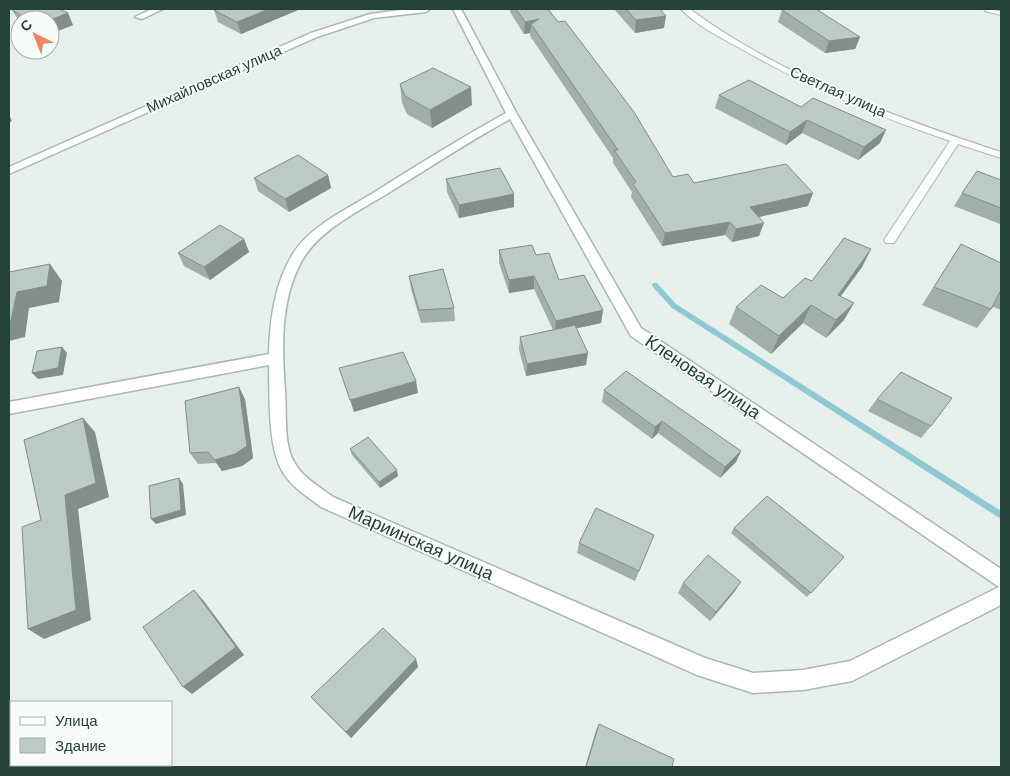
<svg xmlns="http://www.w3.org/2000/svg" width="1010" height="776" font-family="Helvetica,sans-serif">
	<rect width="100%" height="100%" fill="#e6efeb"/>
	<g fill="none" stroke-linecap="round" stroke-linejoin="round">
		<polygon fill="#8ec9d4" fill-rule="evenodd" points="653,283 657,283 676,304 1001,511 1001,519 672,308 653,287 652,285"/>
		<defs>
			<g id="service">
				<path d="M681,9H690C780,76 895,117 1001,152V158L958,144L894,243H886L884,240L950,141C877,116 805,86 738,47C719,37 696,25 681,9Z"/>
				<polygon points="984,9 1001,11 1001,15 985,11"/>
			</g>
			<g id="minor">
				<polygon points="152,9 163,9 142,19 135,17"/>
				<polygon points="408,9 430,9 426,12 374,18 317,37 9,174 9,167 311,33 370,14"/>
				<path d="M453,9H461L517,114L641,328L1001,569V605L852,681L803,690L753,693L697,675L321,507C308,497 293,488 284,474C267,449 270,395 269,365L9,414V402L269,354C270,318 275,282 294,252C312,225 346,210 373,193C417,165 461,138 506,113ZM510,119L631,336L999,587L850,661L803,670L753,673L705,658L333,497C320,487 302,477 294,462C283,442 287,412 285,391C282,349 280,303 300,264C318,229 362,210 393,190C432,166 470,141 510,119Z"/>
			</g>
		</defs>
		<use href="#service" stroke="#a8b8b2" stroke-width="2"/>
		<use href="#minor" stroke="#a8b8b2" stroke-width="3"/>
		<use href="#service" fill="#fff" fill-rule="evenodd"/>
		<use href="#minor" fill="#fff" fill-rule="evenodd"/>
	</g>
	<g fill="#a1aea9">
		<polygon points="510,9 548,9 673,177 694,183 808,206 759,217 759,236 732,242 725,235 662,246 631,197 632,192 613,163 613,158 530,36 530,33 524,34 510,12"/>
		<polygon points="614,9 660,9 664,28 635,33"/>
		<polygon points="12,10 73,25 50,34 50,20 20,20 20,23"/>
		<polygon points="214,10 298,10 241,34 218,22"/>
		<polygon points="782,10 860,37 855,49 825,53 778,22"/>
		<polygon points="400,84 472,105 432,128 407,114 402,103"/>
		<polygon points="719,95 801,107 880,143 858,160 802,133 786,145 715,108"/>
		<polygon points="328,175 331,188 289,212 258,191 254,178"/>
		<polygon points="446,179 514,207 459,218 447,192"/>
		<polygon points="1001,180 1001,223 1000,224 954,206 962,193"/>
		<polygon points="244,239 249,252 210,280 184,266 178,253"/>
		<polygon points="961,244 1001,263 1001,310 993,307 977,328 922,305"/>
		<polygon points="871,249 862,267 841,296 844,320 826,338 803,323 771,354 729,324 736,307 783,298"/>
		<polygon points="499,250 536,255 559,280 603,310 601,323 577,328 586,365 526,376 519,350 520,337 553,330 534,289 509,293 499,263"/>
		<polygon points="409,276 454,308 455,321 421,323 411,289"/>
		<polygon points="604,390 741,451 736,462 720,478 658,433 652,439 602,402"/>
		<polygon points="245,399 253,458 242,466 222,471 216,463 198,464 190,453"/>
		<polygon points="877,399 931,426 921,438 868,411"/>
		<polygon points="350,449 398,476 380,488 352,455"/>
		<polygon points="734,528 844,557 807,597 731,533"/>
		<polygon points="654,535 635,581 577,553 579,543"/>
		<polygon points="683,583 735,591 710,621 678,593"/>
		<polygon points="416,659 418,667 351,738 317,704 311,697"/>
		<polygon points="599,724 672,767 585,767 596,730"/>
	</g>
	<g fill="#838d89">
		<polygon points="269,9 298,9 298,10 241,34 237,22"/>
		<polygon points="68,13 73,25 50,34 50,20"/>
		<polygon points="666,16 664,28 635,33 636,20"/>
		<polygon points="539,19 531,24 530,33 524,34 525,22"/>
		<polygon points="860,37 855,49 825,53 829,41"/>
		<polygon points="471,87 472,105 432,128 430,110"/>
		<polygon points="9,115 12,121 9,123"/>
		<polygon points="807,120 802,133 786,145 790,132"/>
		<polygon points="886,130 880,143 858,160 864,147"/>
		<polygon points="328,175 331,188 289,212 285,199"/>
		<polygon points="813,193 808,206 745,220 750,207"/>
		<polygon points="514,194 514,207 459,218 459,205"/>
		<polygon points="730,222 725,235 662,246 665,233"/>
		<polygon points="764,223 759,236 732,242 736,229"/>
		<polygon points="244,239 249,252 210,280 204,267"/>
		<polygon points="871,249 862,267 829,312 838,295"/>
		<polygon points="50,264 62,281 59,302 29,308 25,337 9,341 9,322 17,292"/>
		<polygon points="534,276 534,289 509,293 509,280"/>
		<polygon points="854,303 844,320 826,338 836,320"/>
		<polygon points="811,305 803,323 771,354 779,336"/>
		<polygon points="603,310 601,323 555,333 556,321"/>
		<polygon points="62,347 67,353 63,375 38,379 32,373"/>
		<polygon points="588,353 586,365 526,376 527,364"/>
		<polygon points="416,381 418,393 354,412 350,400"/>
		<polygon points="239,387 245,399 253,458 242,466 222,471 215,460"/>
		<polygon points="83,418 95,432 109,497 78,509 91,620 44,639 28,629 65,495"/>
		<polygon points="662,421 658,433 652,439 655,427"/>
		<polygon points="741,451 736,462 720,478 725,467"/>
		<polygon points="397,470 398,476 380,488 379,482"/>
		<polygon points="179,478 183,484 186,515 156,524 151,519"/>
		<polygon points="741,582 735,591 710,621 716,612"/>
		<polygon points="194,590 203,600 244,655 192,694 183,687"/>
		<polygon points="416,659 418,667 351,738 346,732"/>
	</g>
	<g fill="#bbcac4" stroke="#838d89">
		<polygon points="16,9 59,9 68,13 50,20 29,20 12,10"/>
		<polygon points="218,9 269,9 237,22 214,10"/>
		<polygon points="516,9 548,9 558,22 565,21 634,112 673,177 688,174 694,183 786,164 813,193 750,207 764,223 736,229 730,222 665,233 633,184 636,182 614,150 618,150 531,24 539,19 525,22"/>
		<polygon points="626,9 660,9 666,16 636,20"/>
		<polygon points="786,9 816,9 860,37 829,41 782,10"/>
		<polygon points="433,68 471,87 430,110 405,96 400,84"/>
		<polygon points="749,80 801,107 813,98 886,130 864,147 807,120 790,132 719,95"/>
		<polygon points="298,155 328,175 285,199 254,178"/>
		<polygon points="500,168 514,194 459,205 446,179"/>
		<polygon points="977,171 1001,180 1001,208 962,193"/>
		<polygon points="220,225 244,239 204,267 178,253"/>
		<polygon points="844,238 871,249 838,295 854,303 836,320 811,305 779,336 736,307 761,285 783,298 805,278 812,281"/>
		<polygon points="961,244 1001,263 1001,290 991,309 934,287"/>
		<polygon points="532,245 536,255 549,253 559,280 584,275 603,310 556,321 534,276 509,280 499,250"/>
		<polygon points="50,264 47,286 17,292 11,321 9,322 9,272"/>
		<polygon points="443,269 454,308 419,310 409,276"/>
		<polygon points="575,325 588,353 527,364 520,337"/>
		<polygon points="62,347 58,368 32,373 37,351"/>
		<polygon points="403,352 416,381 350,400 339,368"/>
		<polygon points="626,371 741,451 725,467 662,421 655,427 604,390"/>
		<polygon points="901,372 952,398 931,426 877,399"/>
		<polygon points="239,387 247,446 235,454 215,460 208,452 190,453 185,401"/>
		<polygon points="83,418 96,483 65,495 76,610 28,629 22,527 41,520 24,440"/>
		<polygon points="368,437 397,470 379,482 350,449"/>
		<polygon points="179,478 181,510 151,519 149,486"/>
		<polygon points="767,496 844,557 811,593 734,528"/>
		<polygon points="596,508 654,535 639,571 579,543"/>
		<polygon points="708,555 741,582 716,612 683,583"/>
		<polygon points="194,590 236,647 183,687 143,627"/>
		<polygon points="383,628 416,659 346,732 311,697"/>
		<polygon points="599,724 674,759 672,767 586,767"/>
	</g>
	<g text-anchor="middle" stroke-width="4" stroke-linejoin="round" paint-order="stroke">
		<g font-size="15" fill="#24423a" stroke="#f7fbf9">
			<text transform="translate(214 79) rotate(-24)" y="5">Михайловская улица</text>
			<text transform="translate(838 92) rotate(24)" y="5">Светлая улица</text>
		</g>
		<g font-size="18" fill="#24423a" stroke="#f7fbf9">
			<text transform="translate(703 377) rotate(34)" y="6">Кленовая улица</text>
			<text transform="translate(421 543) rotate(24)" y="6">Мариинская улица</text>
		</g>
	</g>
	<rect width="1010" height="776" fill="none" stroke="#24423a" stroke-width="20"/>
	<rect x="10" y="701" width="162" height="65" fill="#f7fbf9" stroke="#a3b1ad"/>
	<rect x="20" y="717" width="25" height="8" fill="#ffffff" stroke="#a3b1ad"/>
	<text x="55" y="726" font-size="15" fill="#24423a">Улица</text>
	<rect x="20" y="738" width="25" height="15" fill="#bbcac4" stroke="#a3b1ad"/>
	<text x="55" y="751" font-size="15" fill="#24423a">Здание</text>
	<g transform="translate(35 35) rotate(317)"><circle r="24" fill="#f7fbf9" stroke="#a3b1ad"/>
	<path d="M0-4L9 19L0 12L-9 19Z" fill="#f4845f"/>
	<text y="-8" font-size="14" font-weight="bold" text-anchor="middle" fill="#24423a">С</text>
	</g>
</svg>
